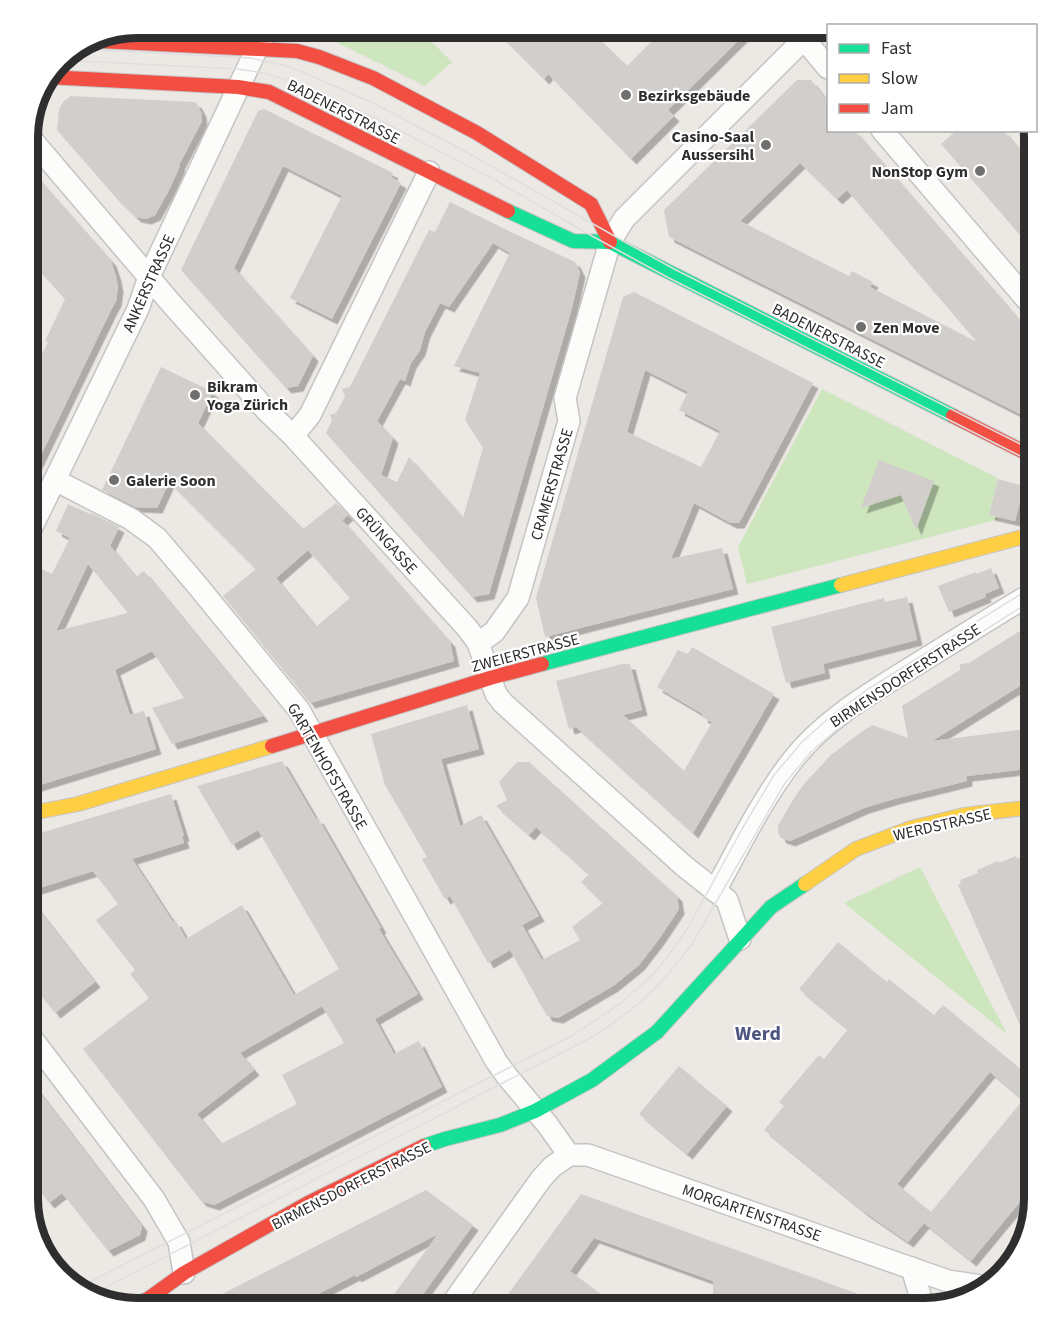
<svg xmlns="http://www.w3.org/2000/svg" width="1061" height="1335" font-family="'Source Sans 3',sans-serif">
	<defs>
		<filter id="shadow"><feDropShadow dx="5.5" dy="5.5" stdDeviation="0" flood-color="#0004"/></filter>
	</defs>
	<rect width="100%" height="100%" fill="#ece8e4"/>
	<g fill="#cee6be">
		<polygon points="319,27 417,27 452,62 425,86 330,39"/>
		<polygon points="822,389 996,477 998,479 989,515 1000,519 747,584 738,547"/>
		<polygon points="920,867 1007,1034 844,903"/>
	</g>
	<g fill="#d1cecb" fill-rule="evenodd" filter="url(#shadow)">
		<polygon points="492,27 587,27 627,66 666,27 752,27 668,110 674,116 631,159 548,74 544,79"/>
		<path d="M797,80H811L828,102V130H854L1034,337V421L669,237L664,210ZM800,163L837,199L847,190L977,342L870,287L873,282L852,271L849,276L740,221Z"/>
		<polygon points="71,96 195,102 197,104 201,112 202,121 179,165 180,166 168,192 155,215 146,219 136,217 119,201 57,130 59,109 64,101"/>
		<polygon points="264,109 393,173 391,177 401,183 332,319 290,298 342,196 283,166 234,268 313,356 298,386 286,388 181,270 258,111"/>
		<polygon points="957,130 1003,130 1034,167 1034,251 941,144"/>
		<polygon points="27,166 111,261 116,276 118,287 116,301 112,308 27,484 27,385 48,342 45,341 65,299 27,257"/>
		<path d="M450,202L511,232L575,262L580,272L572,308L489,594L472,597L326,433L332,421L330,415L336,413L345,397L342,389L350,387L429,230L435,232ZM493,243L510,253L454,366L480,373L465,420L483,448L463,518L409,457L397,482L381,475L393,438L377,421L400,379L405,381L411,363L420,350L425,332L440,303L449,307Z"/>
		<path d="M634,292L813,383L739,523H731L694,503L671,559L722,548L733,589L545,637L536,598L623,297ZM645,370L688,392L679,410L720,431L701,467L627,432Z"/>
		<path d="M161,367L213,392L198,423L303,529L336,503L348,515L342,520L450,642L454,661L310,703L223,596L256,569L169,482L157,508L136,507L102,490ZM308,550L350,598L316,627L276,578Z"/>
		<polygon points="879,460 934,481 916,530 901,495 861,508"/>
		<polygon points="998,479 1024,486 1015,521 989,515"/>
		<path d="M68,504L90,514L91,513L119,527L110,546L136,577L144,571L263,716L172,744L152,708L184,698L152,651L115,670L130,715L144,711L156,749L27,789V590L38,567L52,574L70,538L56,531ZM88,564L128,613L56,631Z"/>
		<polygon points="991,568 999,588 985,594 986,597 949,612 938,586 976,572 976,574"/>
		<polygon points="907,597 917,640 823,664 825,673 786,683 771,627 884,598 885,602"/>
		<polygon points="1034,622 1034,677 932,741 1034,728 1034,768 967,776 967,781 894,799 864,808 790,841 781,838 778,832 778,826 791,803 803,785 831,755 860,733 872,725 908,738 902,706 960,670 960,664 969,663"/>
		<polygon points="692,647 774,694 693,833 576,727 569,729 556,681 622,664 630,664 642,710 623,715 684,771 712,722 702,717 703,714 657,687 678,650 688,654"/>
		<polygon points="467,705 479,749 441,759 460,826 481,815 539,916 522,925 542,960 580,940 572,927 603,903 581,882 589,874 536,827 529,835 496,806 507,800 499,782 517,762 529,762 677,896 679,909 659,939 639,965 613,986 558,1018 547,1016 510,950 488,963 450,896 445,899 422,859 427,857 385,785 371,734"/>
		<path d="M282,761L316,819L318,818L381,928L379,929L418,994L375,1019L394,1054L419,1041L442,1087L214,1205L201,1201L83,1049L149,998L130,974L135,970L96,920L118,904L93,871L27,892V837L171,794L184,836H182L184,843L132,859L173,922L176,921L186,939L242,905L294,995L339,969L258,830L232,845L197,786ZM322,1006L344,1043L282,1075L297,1104L221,1144L197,1114L254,1070L240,1053Z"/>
		<polygon points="1016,856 1017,859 1021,857 1034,886 1034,1057 958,885 961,883 960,880 978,873 977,870 998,861 999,863"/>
		<polygon points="27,895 95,982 55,1013 27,978"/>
		<path d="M838,942L887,982L889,979L934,1015L943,1005L1034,1080V1185L971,1261L924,1223L908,1242L863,1211L764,1130L784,1106L779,1102L819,1055L824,1059L848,1029L799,989ZM990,1072L1023,1100L931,1212L897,1184Z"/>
		<polygon points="679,1066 727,1106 687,1154 639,1114"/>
		<polygon points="27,1076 142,1226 140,1235 108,1251 62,1193 49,1203 27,1175"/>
		<polygon points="426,1190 473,1225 413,1308 384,1308 438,1234 356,1277 355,1275 316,1295 323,1308 195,1308"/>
		<polygon points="581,1194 889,1305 889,1308 789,1308 750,1294 740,1304 713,1294 713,1281 594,1238 570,1271 620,1308 498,1308"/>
	</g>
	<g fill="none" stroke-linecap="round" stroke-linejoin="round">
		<defs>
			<g id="street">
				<polyline points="804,39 828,68"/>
				<polyline points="882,130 1034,308"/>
				<polyline points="27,134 170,302 267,411 293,436 468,629 478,643 496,694 503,703 684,866 727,900 740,939"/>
				<polyline points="293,436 310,415 429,172"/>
				<polyline points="55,480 131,519 157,538 197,585 299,710 496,1061 506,1075 547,1124 569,1155"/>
				<polyline points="27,537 138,309 149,277 267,27"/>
				<polyline points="478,643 494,632 518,598 569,421 565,398 610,242 624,219 816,27"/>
				<path d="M715,891C739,847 761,801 792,761C825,718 876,690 922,661C958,639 994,616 1031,594"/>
				<polyline points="27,1032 154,1199 179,1242 184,1273"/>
				<polyline points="569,1155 588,1155 948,1281 988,1287"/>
				<polyline points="912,1268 922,1302 922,1308"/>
				<polyline points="449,1308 541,1179 552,1167 569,1155"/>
			</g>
			<g id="fast">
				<polyline points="508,211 573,241 610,242 953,416"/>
				<polyline points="542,664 841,585"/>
				<polyline points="424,1146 445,1139 500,1125 535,1111 592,1080 657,1032 771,907 805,884"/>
			</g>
			<g id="slow">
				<polyline points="841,585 1034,534"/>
				<polyline points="27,814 78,804 272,746"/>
				<polyline points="805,884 856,849 911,828 964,815 1034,807"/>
			</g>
			<g id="jam">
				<polyline points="99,41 297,51 319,57 373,78 477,133 591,204 610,242"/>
				<polyline points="47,77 238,87 269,92 508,211"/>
				<polyline points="953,416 1034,457"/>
				<polyline points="272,746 490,678 542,664"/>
				<polyline points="129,1306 148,1299 184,1273 308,1203 424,1146"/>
			</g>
		</defs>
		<use href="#street" stroke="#c5c4c5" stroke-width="24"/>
		<use href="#fast" stroke="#c5c4c5" stroke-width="16"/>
		<use href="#slow" stroke="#c5c4c5" stroke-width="16"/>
		<use href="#jam" stroke="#c5c4c5" stroke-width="16"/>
		<use href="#street" stroke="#fcfcfb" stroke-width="21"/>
		<use href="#fast" stroke="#16e098" stroke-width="14"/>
		<use href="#slow" stroke="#ffcf43" stroke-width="14"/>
		<use href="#jam" stroke="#f24e42" stroke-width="14"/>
		<g stroke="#dfdfe1" stroke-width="1.5">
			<polyline points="78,49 251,58 287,66 305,73 375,104 468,153 625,242 676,270 1034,451"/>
			<polyline points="60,60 237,69 264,73 300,84 314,89 387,124 495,180 592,236 667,277 1034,463"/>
			<polyline points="78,1288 573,1035 621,1003 648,979 661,965 676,945 689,926 742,829 774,775 802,742 831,716 868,689 1034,586"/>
			<path d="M87,1297L592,1037C635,1010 662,985 692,944L785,783L811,752L843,724L875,700L1034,599"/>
		</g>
	</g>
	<g fill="#706f6e" stroke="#fff" stroke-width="2">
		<circle cx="626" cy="95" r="6"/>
		<circle cx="766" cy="145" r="6"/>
		<circle cx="980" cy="171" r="6"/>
		<circle cx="861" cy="327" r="6"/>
		<circle cx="195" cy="395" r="6"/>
		<circle cx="114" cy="480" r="6"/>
	</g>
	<g text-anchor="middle" stroke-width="4.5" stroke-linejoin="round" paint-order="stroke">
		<g font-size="16" font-weight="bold" fill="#2e2e2e" stroke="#fff" text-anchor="start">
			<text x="638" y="101">Bezirksgebäude</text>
			<text x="754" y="142" text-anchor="end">Casino-Saal<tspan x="754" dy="18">Aussersihl</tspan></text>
			<text x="968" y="177" text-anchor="end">NonStop Gym</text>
			<text x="873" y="333">Zen Move</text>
			<text x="207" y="392">Bikram<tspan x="207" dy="18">Yoga Zürich</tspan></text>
			<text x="126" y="486">Galerie Soon</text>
		</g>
		<g font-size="16" fill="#2e2e2e" stroke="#fff">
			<text transform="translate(344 111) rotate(27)" y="6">BADENERSTRASSE</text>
			<text transform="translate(148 283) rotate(-66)" y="6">ANKERSTRASSE</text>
			<text transform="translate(829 335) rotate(27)" y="6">BADENERSTRASSE</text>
			<text transform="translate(551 484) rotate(-74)" y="6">CRAMERSTRASSE</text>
			<text transform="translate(387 540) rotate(48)" y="6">GRÜNGASSE</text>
			<text transform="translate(525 652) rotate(-15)" y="6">ZWEIERSTRASSE</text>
			<text transform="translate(905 675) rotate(-33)" y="6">BIRMENSDORFERSTRASSE</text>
			<text transform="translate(328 766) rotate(60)" y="6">GARTENHOFSTRASSE</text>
			<text transform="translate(942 824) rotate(-13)" y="6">WERDSTRASSE</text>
			<text transform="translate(351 1185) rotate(-27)" y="6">BIRMENSDORFERSTRASSE</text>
			<text transform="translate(752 1212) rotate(19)" y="6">MORGARTENSTRASSE</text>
		</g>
		<g font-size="20" font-weight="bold" fill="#4d5680" stroke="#fff">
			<text x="758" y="1040">Werd</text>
		</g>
	</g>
	<path d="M0 0H1061V1335H0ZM137 38H925A99 99 0 0 1 1024 137V1199A99 99 0 0 1 925 1298H137A99 99 0 0 1 38 1199V137A99 99 0 0 1 137 38Z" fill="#fff" fill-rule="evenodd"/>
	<path fill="none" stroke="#2e2e2e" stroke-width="8" d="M137 38H925A99 99 0 0 1 1024 137V1199A99 99 0 0 1 925 1298H137A99 99 0 0 1 38 1199V137A99 99 0 0 1 137 38Z"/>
	<rect x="827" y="24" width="210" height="108" fill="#ffffff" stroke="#ababab" stroke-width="1.5"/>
	<rect x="839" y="44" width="30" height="9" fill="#16e098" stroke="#ababab" stroke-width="1.5"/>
	<text x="881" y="54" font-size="18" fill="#2e2e2e">Fast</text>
	<rect x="839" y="74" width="30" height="9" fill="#ffcf43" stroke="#ababab" stroke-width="1.5"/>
	<text x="881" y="84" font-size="18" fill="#2e2e2e">Slow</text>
	<rect x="839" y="104" width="30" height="9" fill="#f24e42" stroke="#ababab" stroke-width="1.5"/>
	<text x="881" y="114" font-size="18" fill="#2e2e2e">Jam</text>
</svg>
